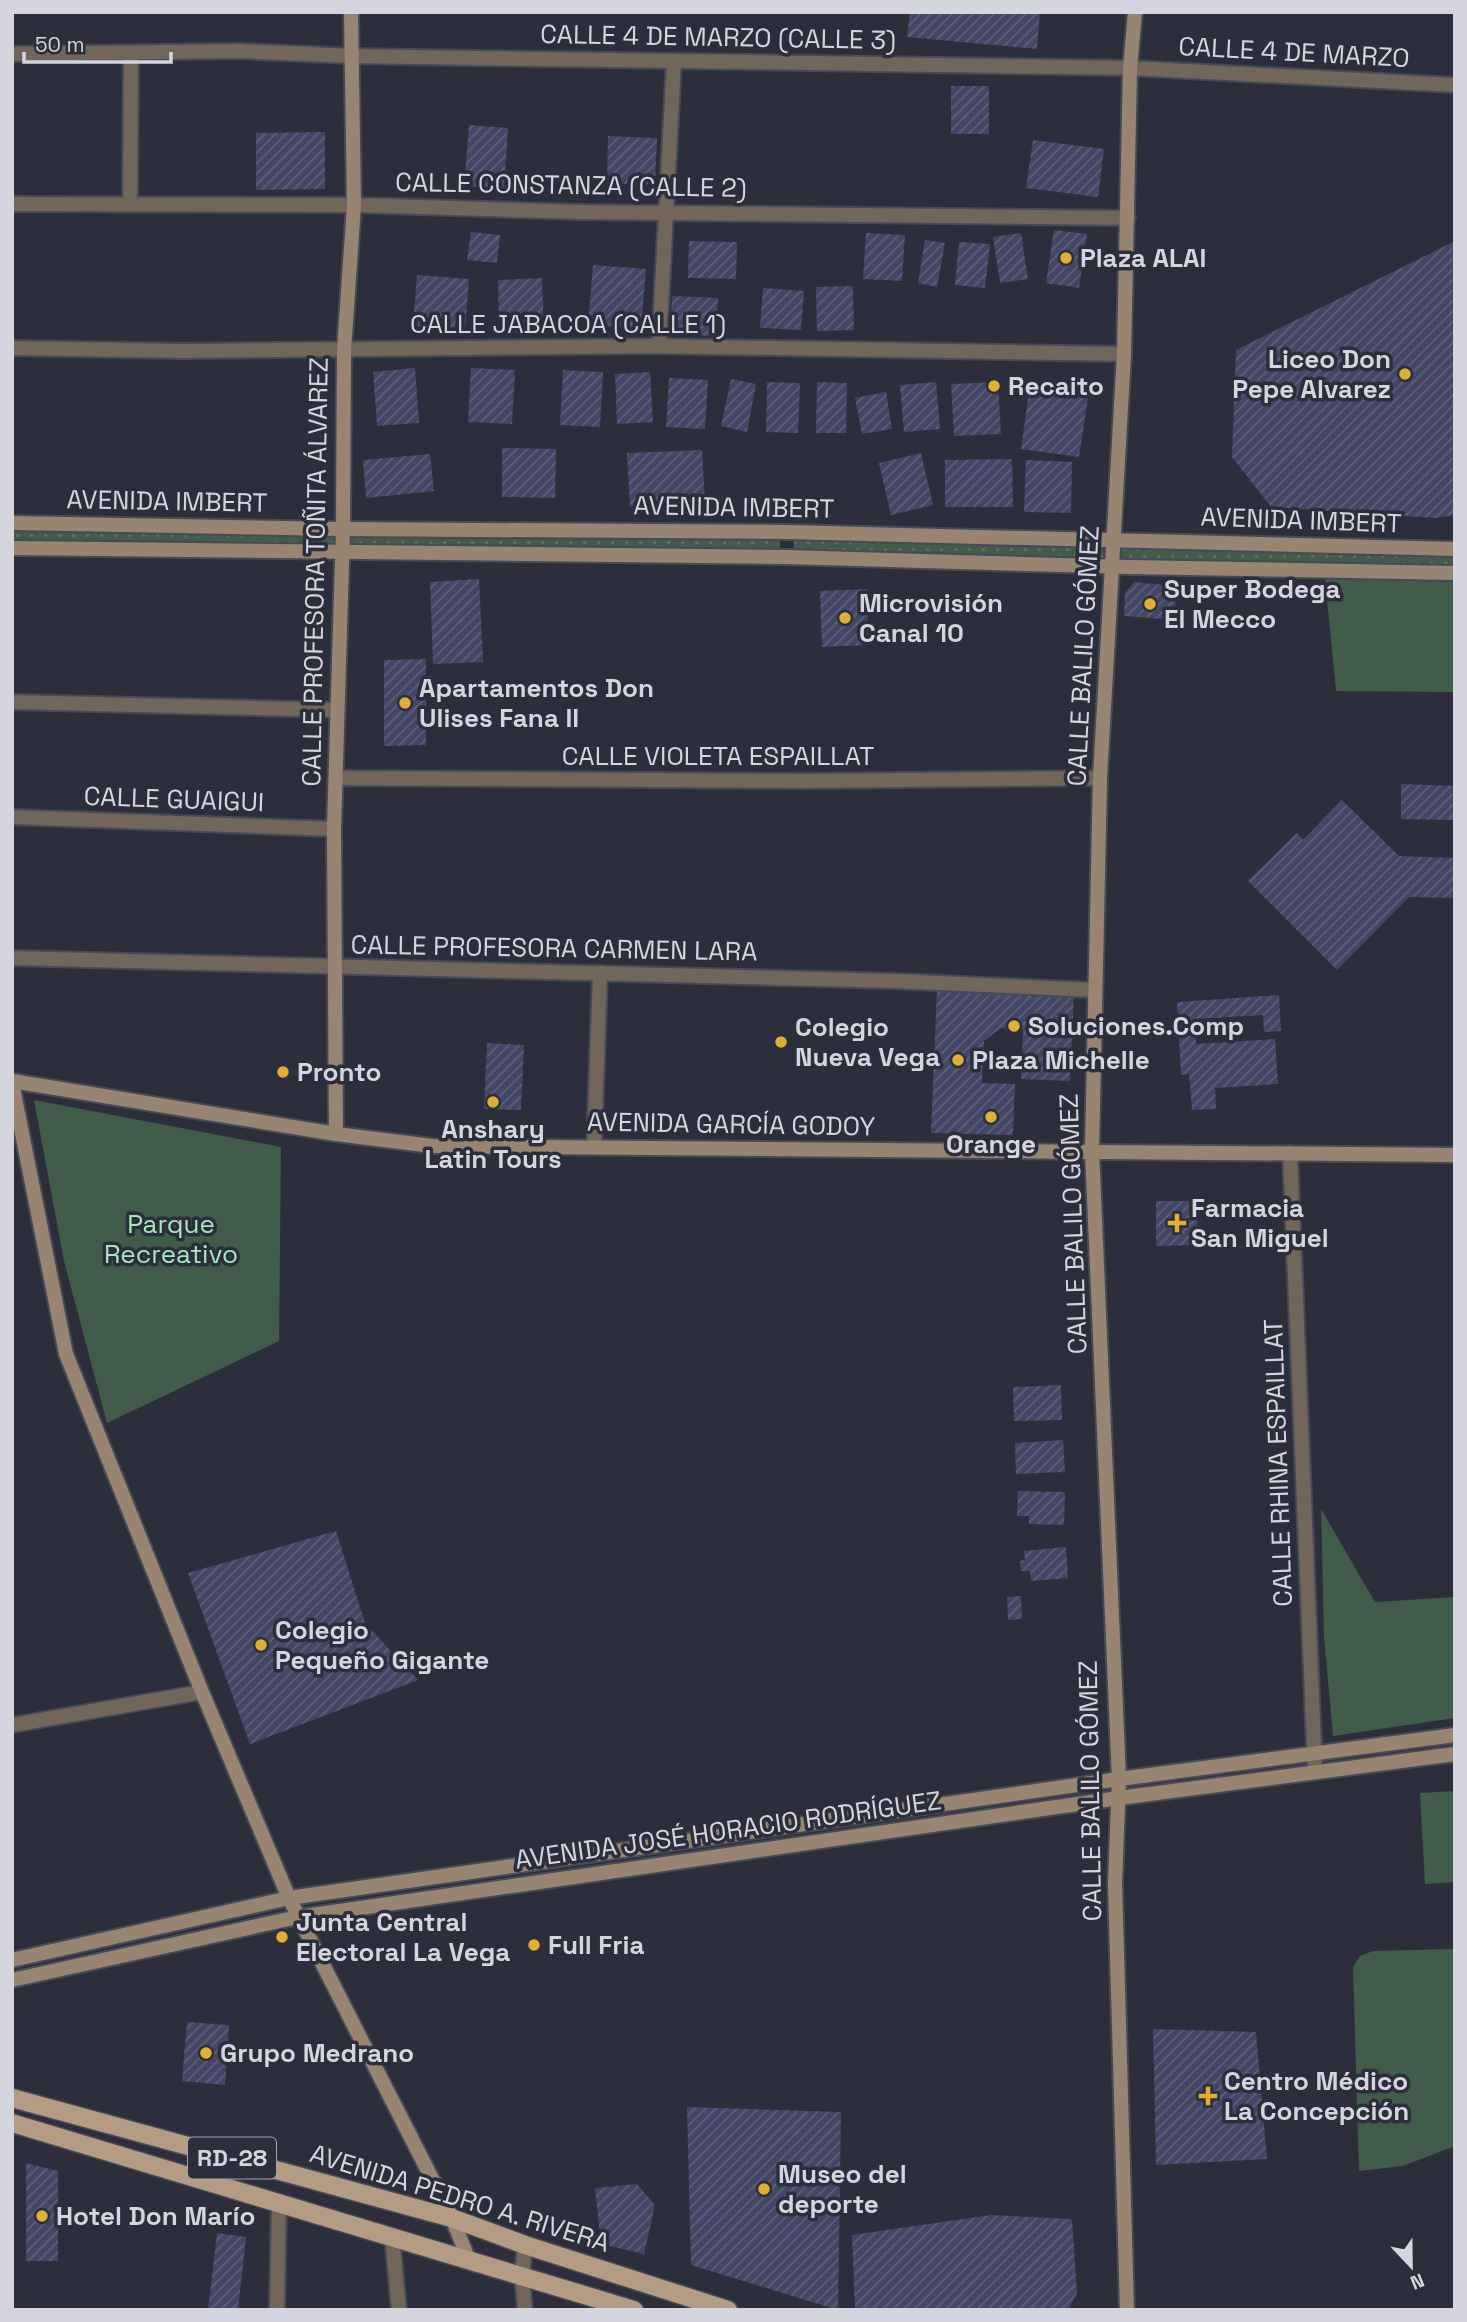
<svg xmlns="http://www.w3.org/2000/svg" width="1467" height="2322" font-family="'Space Grotesk',sans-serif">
	<defs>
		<pattern id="grass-dots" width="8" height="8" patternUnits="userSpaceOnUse" patternTransform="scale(1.75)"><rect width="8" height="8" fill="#425c4b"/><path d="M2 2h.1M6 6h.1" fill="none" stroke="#5c7264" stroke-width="1.8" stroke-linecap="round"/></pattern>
		<pattern id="building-hatch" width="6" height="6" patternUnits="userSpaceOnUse" patternTransform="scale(1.75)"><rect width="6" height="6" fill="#444665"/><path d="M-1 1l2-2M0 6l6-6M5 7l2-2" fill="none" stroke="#5e607b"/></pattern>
	</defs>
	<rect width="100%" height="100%" fill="#2c2e3c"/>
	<g fill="url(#grass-dots)">
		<polygon points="12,527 335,530 336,545 12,542"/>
		<polygon points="349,533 779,535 780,550 350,544"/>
		<polygon points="794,536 1103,544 1104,559 794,551"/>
		<polygon points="1123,546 1455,553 1455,568 1121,561"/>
	</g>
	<g fill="#425c4b">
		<polygon points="1325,578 1455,582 1455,692 1336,691"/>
		<polygon points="34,1100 281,1147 279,1341 107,1423 64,1261"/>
		<polygon points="1321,1509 1375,1602 1455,1597 1455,1718 1333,1736 1324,1636"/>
		<polygon points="1455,1791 1455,1882 1425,1884 1420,1793"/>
		<polygon points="1455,1949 1455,2146 1403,2166 1359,2171 1353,1967 1360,1956 1373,1951"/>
	</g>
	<g fill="url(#building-hatch)">
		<polygon points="910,12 1040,12 1037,49 907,37"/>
		<rect x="951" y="86" width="38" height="48"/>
		<polygon points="469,125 508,128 504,188 464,186"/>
		<polygon points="325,132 325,189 256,190 256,133"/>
		<polygon points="608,136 657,138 655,185 607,183"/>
		<polygon points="1033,140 1104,149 1098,197 1026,188"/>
		<polygon points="1054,230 1087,234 1079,288 1046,283"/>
		<polygon points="471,232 500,235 497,263 467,260"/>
		<polygon points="866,233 905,235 902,281 863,279"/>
		<polygon points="1021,233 1028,279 1000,283 993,237"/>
		<polygon points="925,240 945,243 937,287 918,283"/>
		<polygon points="689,241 737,242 736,279 688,278"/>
		<polygon points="1455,241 1455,515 1435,518 1271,507 1232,457 1236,350"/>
		<polygon points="959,242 990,244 985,288 955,285"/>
		<polygon points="593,265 646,269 641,328 588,325"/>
		<polygon points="417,275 469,279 465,330 413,326"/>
		<polygon points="542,278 544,332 499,333 498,280"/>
		<polygon points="853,286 854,330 817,331 816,287"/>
		<polygon points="763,288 804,291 801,330 760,328"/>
		<polygon points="672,296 718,298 716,336 670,334"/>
		<polygon points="415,368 419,423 377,426 373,372"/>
		<polygon points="471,368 515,370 512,424 468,422"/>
		<polygon points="563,370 603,372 600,427 560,425"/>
		<polygon points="650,372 653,422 617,424 615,374"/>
		<polygon points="669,378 708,380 705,429 666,427"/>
		<polygon points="731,379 756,384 747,432 721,426"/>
		<polygon points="767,382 800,383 798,433 766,432"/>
		<polygon points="817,382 847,383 846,433 816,433"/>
		<polygon points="936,382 940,429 904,432 900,385"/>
		<polygon points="998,382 1001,434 954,436 951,384"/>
		<polygon points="1030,384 1089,391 1079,457 1021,449"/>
		<polygon points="886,392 892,429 862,434 855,398"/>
		<polygon points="502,448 556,449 555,498 502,497"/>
		<polygon points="702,450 705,503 630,507 627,453"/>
		<polygon points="921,453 933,505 891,515 879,463"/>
		<polygon points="430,454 434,491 366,498 363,460"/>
		<polygon points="1012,459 1013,507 945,507 945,460"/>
		<polygon points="1026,460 1072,462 1071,513 1024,512"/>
		<polygon points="479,579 483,662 433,664 430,582"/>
		<polygon points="1134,582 1177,586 1174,620 1124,616 1125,593"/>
		<polygon points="867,589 869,645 822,647 820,591"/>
		<polygon points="426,659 426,745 384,746 384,660"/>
		<polygon points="1401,784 1455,786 1455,820 1401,819"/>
		<polygon points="1342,800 1399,856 1455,858 1455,898 1409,897 1337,970 1248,881 1297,833 1303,840"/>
		<polygon points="937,989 1074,995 1070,1081 1021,1079 1023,1029 1001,1028 984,1041 982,1083 1015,1084 1013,1135 931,1133"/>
		<polygon points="1279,995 1281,1031 1264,1032 1263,1015 1195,1019 1196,1044 1275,1039 1278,1084 1215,1088 1216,1109 1192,1110 1189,1074 1181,1075 1177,1002"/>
		<polygon points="487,1043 524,1045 521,1110 484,1109"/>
		<polygon points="1156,1201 1197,1201 1198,1245 1156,1246"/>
		<polygon points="1061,1385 1062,1420 1014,1421 1013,1387"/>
		<polygon points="1063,1440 1065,1472 1016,1474 1015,1443"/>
		<polygon points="1018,1491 1065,1492 1064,1525 1029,1524 1029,1516 1017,1516"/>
		<polygon points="336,1531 365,1623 418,1680 250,1744 188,1573"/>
		<polygon points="1066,1547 1068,1578 1031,1581 1030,1571 1021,1571 1020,1561 1025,1560 1024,1551"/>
		<polygon points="1021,1596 1022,1619 1008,1620 1007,1597"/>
		<polygon points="187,2022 229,2025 225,2085 182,2081"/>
		<polygon points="1153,2029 1256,2032 1267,2159 1156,2165"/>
		<polygon points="687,2107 841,2112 838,2310 691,2265"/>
		<polygon points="26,2163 58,2171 58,2261 26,2261"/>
		<polygon points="637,2184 655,2205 644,2254 601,2244 595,2188"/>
		<polygon points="991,2215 1072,2219 1077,2293 1068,2310 855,2310 852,2235"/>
		<polygon points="217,2233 246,2237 238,2310 208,2310"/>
	</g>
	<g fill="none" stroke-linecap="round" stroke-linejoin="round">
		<defs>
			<g id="street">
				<polyline points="12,54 240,51 351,56 1130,68 1455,85"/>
				<polyline points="12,204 354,205 580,212 1128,218"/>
				<polyline points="130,204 131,53"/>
				<polyline points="659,346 674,61"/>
				<polyline points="12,348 183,351 652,346 1124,354"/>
				<polyline points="12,702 337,710"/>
				<polyline points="336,778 806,781 1100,778"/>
				<polyline points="12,817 334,829"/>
				<polyline points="12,958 894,981 1095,990"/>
				<polyline points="594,1147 600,973"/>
				<polyline points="1290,1153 1315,1771"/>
				<polyline points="12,1725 202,1692"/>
				<polyline points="392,2236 399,2310"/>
				<polyline points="525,2245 522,2275 525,2310"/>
				<polyline points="277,2310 279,2202"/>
			</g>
			<g id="secondary">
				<polyline points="12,523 343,529 787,532 1455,549"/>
				<polyline points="12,548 787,557 1130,567 1455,573"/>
				<polyline points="12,1081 336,1134 432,1146 1455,1155"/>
				<polyline points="12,1083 66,1354 202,1692 289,1898 452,2218 468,2258"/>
				<polyline points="336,1134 334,829 343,529 344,350 354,205 351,12"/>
				<polyline points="12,1960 289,1898 1119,1779 1455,1735"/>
				<polyline points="12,1980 298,1917 1119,1798 1455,1754"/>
				<polyline points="1127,2310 1115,1883 1119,1779 1092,1150 1100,778 1124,354 1130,68 1135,12"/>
			</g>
			<g id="primary">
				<polyline points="12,2098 452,2218 525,2245 728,2310"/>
				<polyline points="12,2123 634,2310"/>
			</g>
		</defs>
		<use href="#street" stroke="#474956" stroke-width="18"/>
		<use href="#secondary" stroke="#474956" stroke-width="18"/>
		<use href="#primary" stroke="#474956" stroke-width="21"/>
		<use href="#street" stroke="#72665a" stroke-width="14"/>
		<use href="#secondary" stroke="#978572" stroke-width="14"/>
		<use href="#primary" stroke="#b49c84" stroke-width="18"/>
	</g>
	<g fill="#dfb034" stroke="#2c2e3c" stroke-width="2.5">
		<circle cx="1066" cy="258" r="7"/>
		<circle cx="1405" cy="374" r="7"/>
		<circle cx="994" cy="386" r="7"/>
		<circle cx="1150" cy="604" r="7"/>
		<circle cx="845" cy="618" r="7"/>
		<circle cx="405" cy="703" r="7"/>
		<circle cx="1014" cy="1026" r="7"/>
		<circle cx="781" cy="1042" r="7"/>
		<circle cx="958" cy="1060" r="7"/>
		<circle cx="283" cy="1072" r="7"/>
		<circle cx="493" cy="1102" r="7"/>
		<circle cx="991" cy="1117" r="7"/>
		<path d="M1173.5 1212.5h7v7h7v7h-7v7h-7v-7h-7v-7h7z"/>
		<circle cx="261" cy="1645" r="7"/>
		<circle cx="282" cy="1937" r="7"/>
		<circle cx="534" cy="1945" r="7"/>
		<circle cx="206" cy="2053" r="7"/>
		<path d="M1204.5 2085.5h7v7h7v7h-7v7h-7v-7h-7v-7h7z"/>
		<circle cx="764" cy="2189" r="7"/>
		<circle cx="42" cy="2216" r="7"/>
	</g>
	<g text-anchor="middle" stroke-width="7" stroke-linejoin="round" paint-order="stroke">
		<rect fill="#2c2e3c" stroke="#a2a3ad" stroke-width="2" x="188" y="2137.5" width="88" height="41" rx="5"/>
		<g font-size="24" font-weight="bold" fill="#d4d5de">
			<text x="232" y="2166">RD-28</text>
		</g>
		<g font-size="26" fill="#d4d5de" stroke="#2c2e3c">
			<text transform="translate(718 37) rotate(1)" y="9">CALLE 4 DE MARZO (CALLE 3)</text>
			<text transform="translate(1294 52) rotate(3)" y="9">CALLE 4 DE MARZO</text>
			<text transform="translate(571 185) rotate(1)" y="9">CALLE CONSTANZA (CALLE 2)</text>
			<text x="568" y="333">CALLE JABACOA (CALLE 1)</text>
			<text transform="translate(167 501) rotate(1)" y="9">AVENIDA IMBERT</text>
			<text transform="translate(734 507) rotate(1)" y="9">AVENIDA IMBERT</text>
			<text transform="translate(1301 520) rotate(2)" y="9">AVENIDA IMBERT</text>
			<text transform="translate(315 572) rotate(-89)" y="9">CALLE PROFESORA TOÑITA ÁLVAREZ</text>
			<text transform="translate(1083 656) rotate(-87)" y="9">CALLE BALILO GÓMEZ</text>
			<text x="718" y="765">CALLE VIOLETA ESPAILLAT</text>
			<text transform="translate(174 799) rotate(2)" y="9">CALLE GUAIGUI</text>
			<text transform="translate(554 948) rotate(1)" y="9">CALLE PROFESORA CARMEN LARA</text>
			<text transform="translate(731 1124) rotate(1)" y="9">AVENIDA GARCÍA GODOY</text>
			<text transform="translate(1073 1224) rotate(-92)" y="9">CALLE BALILO GÓMEZ</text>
			<text transform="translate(1278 1463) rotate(-92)" y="9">CALLE RHINA ESPAILLAT</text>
			<text transform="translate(1090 1791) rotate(-91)" y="9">CALLE BALILO GÓMEZ</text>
			<text transform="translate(728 1830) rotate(-8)" y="9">AVENIDA JOSÉ HORACIO RODRÍGUEZ</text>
			<text transform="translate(460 2198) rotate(17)" y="9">AVENIDA PEDRO A. RIVERA</text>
		</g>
		<g font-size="26" font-weight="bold" fill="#d4d5de" stroke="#2c2e3c" text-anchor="start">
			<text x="1080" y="267">Plaza ALAI</text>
			<text x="1391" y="368" text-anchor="end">Liceo Don<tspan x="1391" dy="30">Pepe Alvarez</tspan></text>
			<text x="1008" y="395">Recaito</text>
			<text x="1164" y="598">Super Bodega<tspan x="1164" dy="30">El Mecco</tspan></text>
			<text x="859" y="612">Microvisión<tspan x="859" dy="30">Canal 10</tspan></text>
			<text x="419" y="697">Apartamentos Don<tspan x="419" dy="30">Ulises Fana II</tspan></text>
			<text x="1028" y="1035">Soluciones.Comp</text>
			<text x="795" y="1036">Colegio<tspan x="795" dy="30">Nueva Vega</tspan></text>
			<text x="972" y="1069">Plaza Michelle</text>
			<text x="297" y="1081">Pronto</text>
			<text x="493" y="1138" text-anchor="middle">Anshary<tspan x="493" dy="30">Latin Tours</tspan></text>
			<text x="991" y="1153" text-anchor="middle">Orange</text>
			<text x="1191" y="1217">Farmacia<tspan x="1191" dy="30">San Miguel</tspan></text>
			<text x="275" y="1639">Colegio<tspan x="275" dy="30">Pequeño Gigante</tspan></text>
			<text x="296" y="1931">Junta Central<tspan x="296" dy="30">Electoral La Vega</tspan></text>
			<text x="548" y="1954">Full Fria</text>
			<text x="220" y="2062">Grupo Medrano</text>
			<text x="1224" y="2090">Centro Médico<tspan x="1224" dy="30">La Concepción</tspan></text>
			<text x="778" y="2183">Museo del<tspan x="778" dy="30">deporte</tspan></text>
			<text x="56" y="2225">Hotel Don Marío</text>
		</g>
		<g font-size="26" fill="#aae5be" stroke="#2c2e3c">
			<text x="171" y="1233">Parque<tspan x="171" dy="30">Recreativo</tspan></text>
		</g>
	</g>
	<rect width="1467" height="2322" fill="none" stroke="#d4d5de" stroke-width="28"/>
	<g transform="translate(1411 2266) rotate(158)" stroke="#2c2e3c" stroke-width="5" paint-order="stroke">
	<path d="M0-5L12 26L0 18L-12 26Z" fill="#d4d5de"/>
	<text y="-10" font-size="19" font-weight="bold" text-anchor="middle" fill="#d4d5de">N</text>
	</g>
	<path d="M24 52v10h147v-10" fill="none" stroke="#d4d5de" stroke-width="3.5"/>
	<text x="35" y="52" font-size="21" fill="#d4d5de" stroke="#2c2e3c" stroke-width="5" paint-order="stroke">50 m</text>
</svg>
